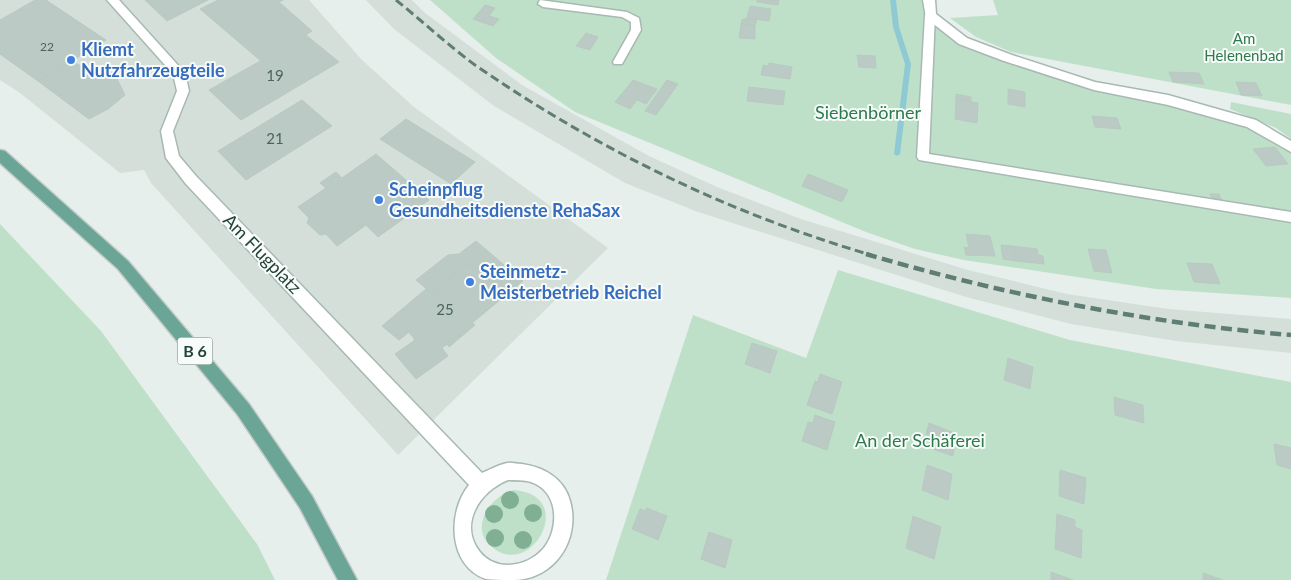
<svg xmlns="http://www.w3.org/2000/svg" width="1291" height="580" font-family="Lato,sans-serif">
	<rect width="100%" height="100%" fill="#e6efeb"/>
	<g fill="#d4dfda">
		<polygon points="0,0 309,0 362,60 414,107 608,248 398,455 151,183 144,170 120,173 20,93 0,80"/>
		<polygon points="366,0 412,0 425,13 522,85 649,156 717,187 801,219 968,270 1067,294 1168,309 1291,319 1291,353 1176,341 1071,324 966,297 698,212 625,183 494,106 394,29"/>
	</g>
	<g fill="#bfe0c8">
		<polygon points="430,0 924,0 926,17 965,47 1085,88 1251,123 1291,147 1291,298 1156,289 964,260 915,249 866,232 575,112 496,58"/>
		<polygon points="993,0 1291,0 1291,105 1011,52 976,37 950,18 998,15"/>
		<polygon points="1231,102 1291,114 1291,139 1276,128 1230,109"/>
		<polygon points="0,224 101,331 257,544 275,580 0,580"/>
		<polygon points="838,270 1070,340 1291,382 1291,580 606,580 693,315 806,358"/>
		<path d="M513,490C578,494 533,579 493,548C468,529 489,497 513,490Z"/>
	</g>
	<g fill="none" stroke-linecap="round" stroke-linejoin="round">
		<polygon fill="#8ec9d4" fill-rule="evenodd" points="890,0 896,0 899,27 911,64 900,154 897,156 894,154 905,64 893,27"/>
	</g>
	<g fill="#bbcac4" stroke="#b8c9c2">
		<polygon points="35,0 46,0 106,40 38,81 0,54 0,20"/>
		<polygon points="145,0 208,0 167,21"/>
		<polygon points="218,0 283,0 279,2 312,31 261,61 200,9"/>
		<polygon points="757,0 779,0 778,5 757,2"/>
		<polygon points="485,5 495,8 489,16 499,19 493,26 473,19"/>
		<polygon points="750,6 771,9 769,21 747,18"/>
		<polygon points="747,18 757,19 755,26 741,24 742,20"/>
		<polygon points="741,24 755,26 755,39 739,38"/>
		<polygon points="586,33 598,37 590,50 576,46"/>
		<polygon points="306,35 339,62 241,120 209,90"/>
		<polygon points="857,55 875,56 876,68 859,67"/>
		<polygon points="71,61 87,69 114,73 125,95 108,109 89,119 38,81"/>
		<polygon points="769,63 792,67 790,79 761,75 763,65 768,66"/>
		<polygon points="1169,72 1199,73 1204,84 1173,82"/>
		<polygon points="633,80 657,89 646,104 637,100 630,109 615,102"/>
		<polygon points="667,80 678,84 656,115 645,111"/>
		<polygon points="1236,82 1256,83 1262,96 1241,95"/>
		<polygon points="749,87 785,91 783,105 747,101"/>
		<polygon points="1008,89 1025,92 1025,107 1008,104"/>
		<polygon points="956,94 971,97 971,102 956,99"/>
		<polygon points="956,99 978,103 977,123 955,119"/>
		<polygon points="302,100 332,126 246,180 218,151"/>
		<polygon points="1092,116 1117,118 1121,129 1095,127"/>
		<polygon points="406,119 475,162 451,184 380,139"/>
		<polygon points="1275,147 1288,164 1266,166 1253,149"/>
		<polygon points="376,154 429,200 378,237 366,225 337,246 326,234 320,235 307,223 309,218 298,207 326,188 320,183 336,172 342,178"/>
		<polygon points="808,174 848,190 842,202 802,186"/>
		<polygon points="1210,194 1219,194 1224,205 1215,204"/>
		<polygon points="966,234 990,236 995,256 966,255 964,247 969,248"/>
		<polygon points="476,241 523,281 506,295 469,263 435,289 439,293 435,296 416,280 448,255 459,254"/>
		<polygon points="1001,245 1013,246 1016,261 1003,259"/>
		<polygon points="1013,246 1037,249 1038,255 1043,256 1044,264 1016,261"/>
		<polygon points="1088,249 1106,250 1112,273 1094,271"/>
		<polygon points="469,263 506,295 472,323 475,325 449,347 447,344 442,348 448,356 416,379 395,354 415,340 409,332 399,340 382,326 426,289 435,296 439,293 435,289"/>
		<polygon points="1187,263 1212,264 1220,284 1194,282"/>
		<polygon points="752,343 777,351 770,373 745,364"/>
		<polygon points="1008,358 1033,367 1030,389 1004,380"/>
		<polygon points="820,374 842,382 832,414 807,405 815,381 818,382"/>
		<polygon points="1114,397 1143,405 1144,423 1115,415"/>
		<polygon points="815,415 835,422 827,450 802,441 808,422 813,423"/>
		<polygon points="929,423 957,434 953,456 933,449 935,438 926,434"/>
		<polygon points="1274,444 1291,448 1291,469 1277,465"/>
		<polygon points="927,465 952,474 948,500 922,490"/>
		<polygon points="1060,470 1086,478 1084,504 1059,496"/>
		<polygon points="647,508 667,516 658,540 632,529 640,509 645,511"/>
		<polygon points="1057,514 1075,520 1075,527 1082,530 1081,558 1055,549"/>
		<polygon points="913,516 941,527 934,559 906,548"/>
		<polygon points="709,532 732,540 725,568 701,559"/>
		<polygon points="1051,572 1073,580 1051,580"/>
		<polygon points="1203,573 1223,580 1203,580"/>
	</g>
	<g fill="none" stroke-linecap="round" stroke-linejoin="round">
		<defs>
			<g id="lane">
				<polygon points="540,0 627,12 639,18 641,30 622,64 614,64 613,62 631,30 631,22 622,17 543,7 538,4"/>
				<polygon points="930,12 935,15 929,154 1291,212 1291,222 919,160 917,157 925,15"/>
			</g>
			<g id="street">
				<path d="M107,0H119L185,73L189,91L173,131L179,156L196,176L482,473C489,470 498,465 507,463C511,462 517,464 522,464C543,467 564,478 570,501C581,540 554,580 513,580C504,580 494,580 486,579C448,566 447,512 469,485L186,184L166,158L161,131L177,91L173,74ZM508,480C515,480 524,480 531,482C559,491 560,529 543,549C527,567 496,572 480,552C458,524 480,491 508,480Z"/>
				<polygon points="923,0 935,0 936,14 967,38 1012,55 1095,82 1168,95 1256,120 1291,141 1291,152 1247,127 1168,105 1094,90 1004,61 959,44 926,18"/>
			</g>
			<polygon id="primary" points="0,150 5,151 128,261 249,404 312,496 357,580 338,580 300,508 237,414 118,269 0,163"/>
		</defs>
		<use href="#lane" stroke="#a8b8b2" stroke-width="3"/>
		<use href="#street" stroke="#a8b8b2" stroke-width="3"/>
		<use href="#primary" stroke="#c2cac8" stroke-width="3"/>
		<use href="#lane" fill="#fff" fill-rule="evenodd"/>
		<use href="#street" fill="#fff" fill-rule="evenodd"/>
		<use href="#primary" fill="#6aa596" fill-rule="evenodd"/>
		<path stroke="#5f7d75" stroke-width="3" stroke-dasharray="9 4.5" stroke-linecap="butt" d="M396,0C422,21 448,45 475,65C597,149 728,213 871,255"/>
		<path stroke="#5f7d75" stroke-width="4.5" stroke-dasharray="11 5.5" stroke-linecap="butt" d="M866,254C1005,295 1147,323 1291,335"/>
	</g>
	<g fill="#80af93">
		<circle cx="510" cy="500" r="9"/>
		<circle cx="533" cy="513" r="9"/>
		<circle cx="494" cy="514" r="9"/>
		<circle cx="495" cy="538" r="9"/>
		<circle cx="523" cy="540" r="9"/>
	</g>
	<g fill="#3f7fe0" stroke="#f7fbf9" stroke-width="2">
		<circle cx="71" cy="60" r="5"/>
		<circle cx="379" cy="200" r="5"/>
		<circle cx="470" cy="282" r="5"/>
	</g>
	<g text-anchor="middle" stroke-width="4" stroke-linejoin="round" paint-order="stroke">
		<g font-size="12" fill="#4a645c">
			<text x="47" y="51">22</text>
		</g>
		<g font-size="15" fill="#2d7a4b" stroke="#f7fbf9">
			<text x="1244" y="44">Am<tspan x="1244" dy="17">Helenenbad</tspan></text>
		</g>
		<g font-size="15" fill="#4a645c">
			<text x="275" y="81">19</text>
			<text x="275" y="144">21</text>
			<text x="445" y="315">25</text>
		</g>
		<rect fill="#f7fbf9" stroke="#637a73" stroke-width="1" x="177.5" y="337.5" width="35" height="27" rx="4"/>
		<g font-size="16" font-weight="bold" fill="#24423a">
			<text x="195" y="357">B 6</text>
		</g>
		<g font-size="18" font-weight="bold" fill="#366cbe" stroke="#f7fbf9" text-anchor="start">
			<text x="81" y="56">Kliemt<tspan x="81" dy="21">Nutzfahrzeugteile</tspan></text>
			<text x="389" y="196">Scheinpflug<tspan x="389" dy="21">Gesundheitsdienste RehaSax</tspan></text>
			<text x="480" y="278">Steinmetz-<tspan x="480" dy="21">Meisterbetrieb Reichel</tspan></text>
		</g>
		<g font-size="18" fill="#2d7a4b" stroke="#f7fbf9">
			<text x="868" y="119">Siebenbörner</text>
			<text x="920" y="447">An der Schäferei</text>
		</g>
		<g font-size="18" fill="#24423a" stroke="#f7fbf9">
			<text transform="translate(262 254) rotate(46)" y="6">Am Flugplatz</text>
		</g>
	</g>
</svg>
